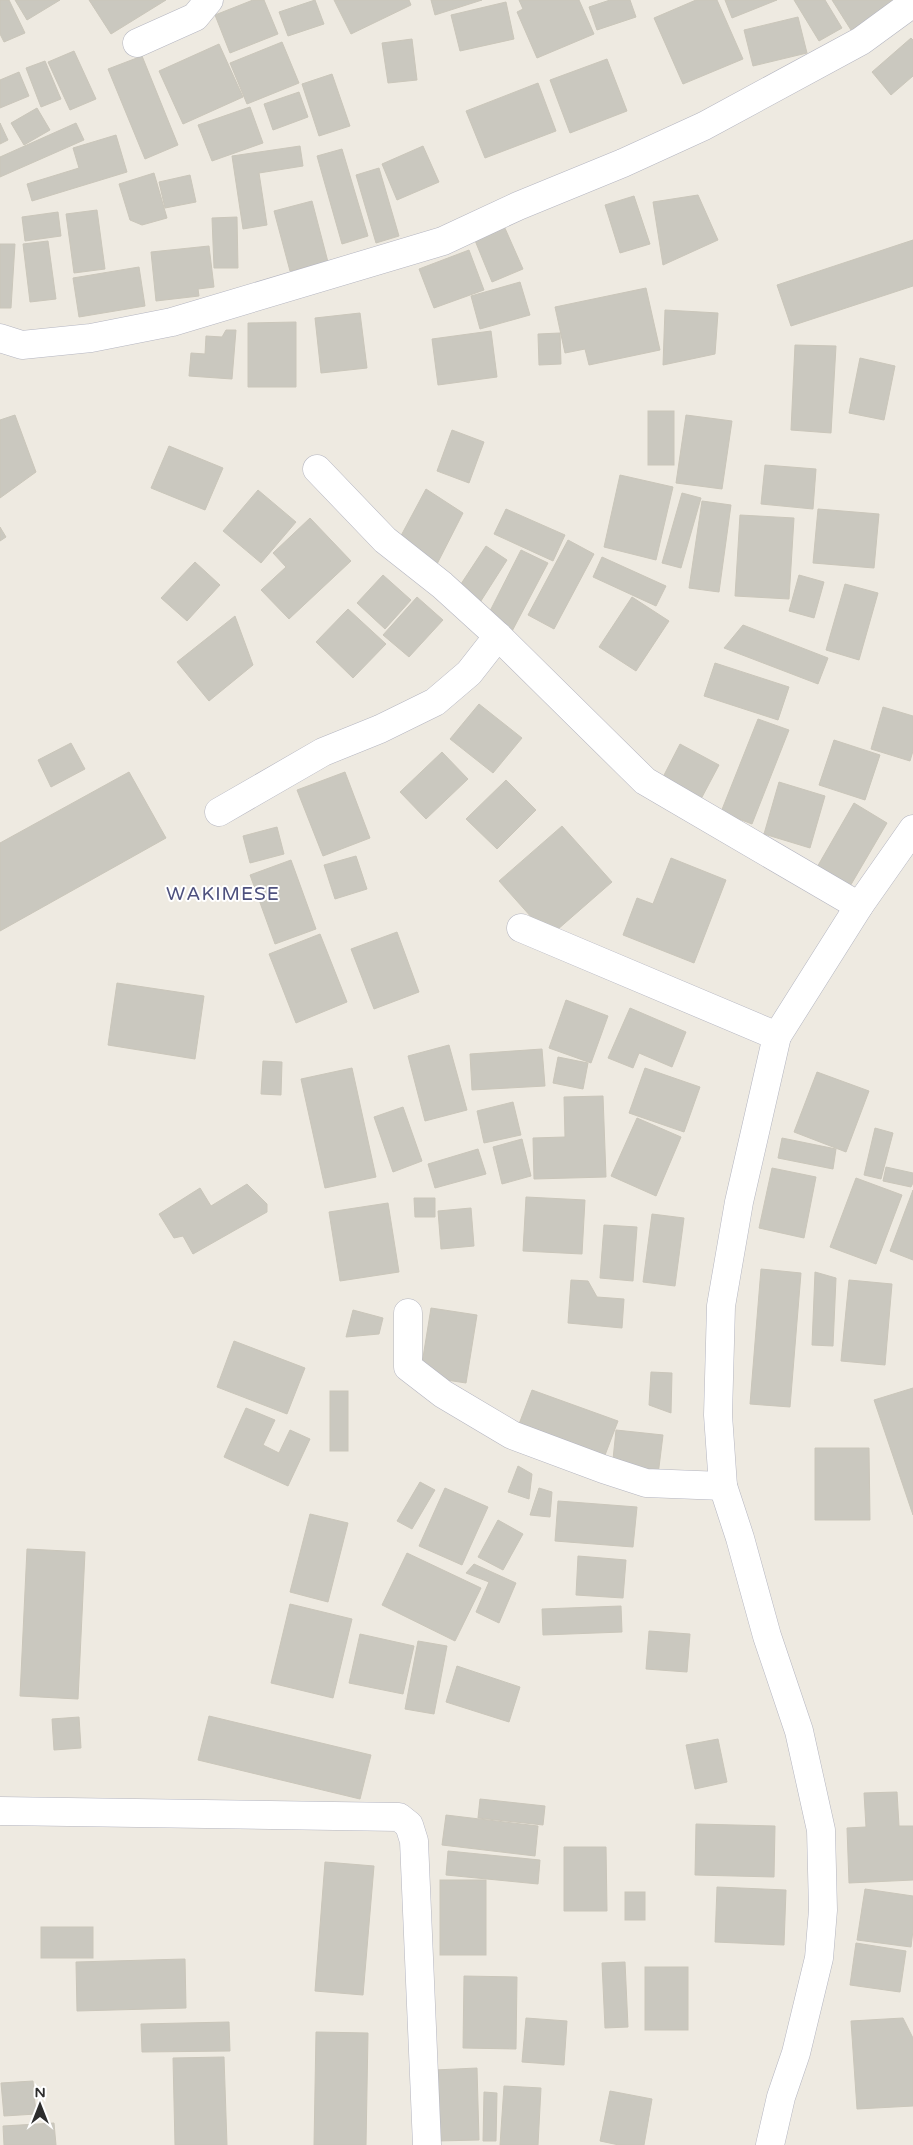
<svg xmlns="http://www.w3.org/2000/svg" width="913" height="2145" font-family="'Varela Round',sans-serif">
	<rect width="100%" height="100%" fill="#eeeae1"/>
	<g fill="#cac8bf" stroke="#cac6ba">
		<polygon points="0,0 9,0 25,33 4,42 0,34"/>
		<polygon points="15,0 60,0 27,20"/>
		<polygon points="89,0 166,0 111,34"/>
		<polygon points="253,0 264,0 278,34 230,53 215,15"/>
		<polygon points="315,0 324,24 288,36 279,12"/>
		<polygon points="334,0 409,0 411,5 351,34"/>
		<polygon points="431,0 482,0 435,15"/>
		<polygon points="519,0 579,0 594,34 537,58 517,12 523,9"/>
		<polygon points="610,0 630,0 636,17 597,30 589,7"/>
		<polygon points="696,0 717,0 743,59 683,84 654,18"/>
		<polygon points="725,0 777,0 732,18"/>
		<polygon points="794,0 825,0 842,28 819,41"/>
		<polygon points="832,0 898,0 851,30"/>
		<polygon points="506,2 514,39 460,51 451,15"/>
		<polygon points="798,17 807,53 753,66 744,30"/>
		<polygon points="911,38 913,40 913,76 891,95 872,72"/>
		<polygon points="412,39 417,80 388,83 382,43"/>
		<polygon points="282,42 299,83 247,104 230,63"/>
		<polygon points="219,44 243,97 183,124 159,71"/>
		<polygon points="74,51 96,99 70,110 48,62"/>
		<polygon points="142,56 178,145 145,159 108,69"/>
		<polygon points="607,59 627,111 570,133 550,80"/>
		<polygon points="45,61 61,99 41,107 26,68"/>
		<polygon points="19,72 29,96 0,108 0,80"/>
		<polygon points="332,74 350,126 319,136 302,84"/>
		<polygon points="538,83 556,131 485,158 466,111"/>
		<polygon points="299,92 308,117 273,130 264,104"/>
		<polygon points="250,107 263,143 212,161 198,125"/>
		<polygon points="37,108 50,130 24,145 11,123"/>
		<polygon points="0,123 8,140 0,144"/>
		<polygon points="76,123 84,140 0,177 0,157"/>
		<polygon points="116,135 127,172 32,201 27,184 79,168 73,148"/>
		<polygon points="300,146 303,166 259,173 267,225 243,229 232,156"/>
		<polygon points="423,146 439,182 397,200 382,164"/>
		<polygon points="342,149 368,236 342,244 317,156"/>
		<polygon points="379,168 399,236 376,243 356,175"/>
		<polygon points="154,173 167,218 142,225 130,220 119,184"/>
		<polygon points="190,175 196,202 165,208 159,182"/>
		<polygon points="698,195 718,240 663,265 653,202"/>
		<polygon points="634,196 650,244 620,253 605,205"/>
		<polygon points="312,201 328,262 290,271 274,211"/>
		<polygon points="97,210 105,269 74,273 66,214"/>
		<polygon points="58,212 61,236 25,241 22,217"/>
		<polygon points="237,217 238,268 214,268 212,218"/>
		<polygon points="504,226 523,269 492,282 474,238"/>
		<polygon points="913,240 913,286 791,326 777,285"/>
		<polygon points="48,241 56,299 30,302 23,244"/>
		<polygon points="0,244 15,244 11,308 0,308"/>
		<polygon points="209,246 214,287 198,289 199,296 156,301 151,252"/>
		<polygon points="469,250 484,290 434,308 419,269"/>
		<polygon points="139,267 145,306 79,317 73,278"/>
		<polygon points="520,282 530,315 480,329 471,296"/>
		<polygon points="646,288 660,350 589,365 585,349 565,353 555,307"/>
		<polygon points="665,310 718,313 715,354 663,365"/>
		<polygon points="360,313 367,368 321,373 315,318"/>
		<polygon points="296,322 296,387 248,387 248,323"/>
		<polygon points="226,330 236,330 232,379 189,376 191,353 205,354 206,336 222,337"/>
		<polygon points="491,331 497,377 438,385 432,339"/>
		<polygon points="560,333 561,364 539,365 538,334"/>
		<polygon points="795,345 836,346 831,433 791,430"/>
		<polygon points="860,358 895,366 884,420 849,413"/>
		<rect x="648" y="411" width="26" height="54"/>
		<polygon points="15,415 36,472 0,498 0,420"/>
		<polygon points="686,415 732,421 722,489 676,483"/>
		<polygon points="452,430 484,442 469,483 437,471"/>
		<polygon points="169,446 223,468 205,510 151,488"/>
		<polygon points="765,465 816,469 813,509 761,504"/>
		<polygon points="620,475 673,487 656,560 604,547"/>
		<polygon points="426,489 463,513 436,566 396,545"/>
		<polygon points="258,490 296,522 261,563 223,531"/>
		<polygon points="682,493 701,498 681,568 662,563"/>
		<polygon points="702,501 731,505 719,592 689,588"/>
		<polygon points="506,509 565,535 553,561 494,534"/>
		<polygon points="818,509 879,514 874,568 813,563"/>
		<polygon points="740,515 794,518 789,599 735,596"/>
		<polygon points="310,518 351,561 289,619 261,590 286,567 273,553"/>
		<polygon points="0,527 6,537 0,541"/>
		<polygon points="568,540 594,554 554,629 528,615"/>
		<polygon points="486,546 507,560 479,604 457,590"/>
		<polygon points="521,550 548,563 510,635 490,611"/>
		<polygon points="602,557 666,586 656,606 593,577"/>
		<polygon points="195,562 220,585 187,621 161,598"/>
		<polygon points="383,575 411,600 385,629 357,603"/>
		<polygon points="799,575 824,582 814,618 789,611"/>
		<polygon points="845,584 878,593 859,660 826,650"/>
		<polygon points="417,597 443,620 409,657 383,635"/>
		<polygon points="632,597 669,621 636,671 599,647"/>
		<polygon points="348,609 386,644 353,678 316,642"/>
		<polygon points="235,616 253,665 209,701 177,662"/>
		<polygon points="743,625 828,658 818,684 724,648"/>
		<polygon points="715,663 789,687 778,720 704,696"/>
		<polygon points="479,704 522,738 493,773 450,739"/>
		<polygon points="883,707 913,716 913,751 910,761 871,749"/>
		<polygon points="758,719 789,730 752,824 721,812"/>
		<polygon points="834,740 880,755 865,800 819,785"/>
		<polygon points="71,743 85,769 51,787 38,760"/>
		<polygon points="680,744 719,765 701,799 662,779"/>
		<polygon points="442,752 468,779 426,819 400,792"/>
		<polygon points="129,772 166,838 0,931 0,843"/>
		<polygon points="345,772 370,838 323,856 297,790"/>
		<polygon points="506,780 536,810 497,849 466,819"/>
		<polygon points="779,782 825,796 810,848 764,834"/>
		<polygon points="854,803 887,823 849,888 816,869"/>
		<polygon points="562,826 612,882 549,937 499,881"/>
		<polygon points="277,827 284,854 250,863 243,836"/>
		<polygon points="356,856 367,889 335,899 324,865"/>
		<polygon points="671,858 726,880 694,963 623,935 637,898 653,904"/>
		<polygon points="291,860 316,929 275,944 250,875"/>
		<polygon points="397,932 419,992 374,1009 351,949"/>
		<polygon points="320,934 347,1002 296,1023 269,954"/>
		<polygon points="117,983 204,996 195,1059 108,1045"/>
		<polygon points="566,1000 608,1016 591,1063 549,1048"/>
		<polygon points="630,1008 686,1032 672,1067 639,1053 633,1068 608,1058"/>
		<polygon points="449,1045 467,1110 425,1121 408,1056"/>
		<polygon points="542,1049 545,1086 472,1090 470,1054"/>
		<polygon points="558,1057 588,1063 583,1089 553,1083"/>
		<polygon points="263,1061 282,1062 281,1095 261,1094"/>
		<polygon points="352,1068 376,1177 325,1188 301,1079"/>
		<polygon points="645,1068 700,1087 684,1132 629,1113"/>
		<polygon points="817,1072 869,1091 846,1152 794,1132"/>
		<polygon points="603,1096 606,1177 534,1179 533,1138 565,1137 564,1097"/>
		<polygon points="513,1102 521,1135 484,1143 477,1111"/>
		<polygon points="403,1107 422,1161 393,1172 374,1117"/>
		<polygon points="637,1118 681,1137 656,1196 611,1176"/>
		<polygon points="875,1128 893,1133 881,1179 864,1175"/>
		<polygon points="782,1138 836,1149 833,1169 778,1158"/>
		<polygon points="522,1139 531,1176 502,1184 493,1147"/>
		<polygon points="478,1149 486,1174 435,1188 428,1164"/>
		<polygon points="886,1167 913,1173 913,1183 911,1187 883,1181"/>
		<polygon points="772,1168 816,1177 804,1238 759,1228"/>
		<polygon points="856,1178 902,1195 876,1264 830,1247"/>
		<polygon points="247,1184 267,1204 267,1212 193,1254 183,1236 174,1238 159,1214 200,1188 211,1206"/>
		<polygon points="913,1190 913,1260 890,1251"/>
		<polygon points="526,1197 585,1200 582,1254 523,1251"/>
		<polygon points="414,1198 435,1198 435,1217 415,1217"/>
		<polygon points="388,1203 399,1272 340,1281 329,1212"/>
		<polygon points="471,1208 474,1246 441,1249 438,1211"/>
		<polygon points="652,1214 684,1218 675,1286 643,1282"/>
		<polygon points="604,1225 637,1227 633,1281 600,1278"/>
		<polygon points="761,1269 801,1273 790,1407 750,1404"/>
		<polygon points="815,1272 836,1278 833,1346 812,1345"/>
		<polygon points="571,1280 588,1281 597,1297 624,1299 622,1328 568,1323"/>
		<polygon points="849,1280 892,1284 885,1365 841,1361"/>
		<polygon points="431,1308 477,1315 466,1383 420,1376"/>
		<polygon points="353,1310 383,1318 379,1334 346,1337"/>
		<polygon points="234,1341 305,1368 287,1414 217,1387"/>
		<polygon points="651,1372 672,1373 671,1413 649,1405"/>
		<polygon points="913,1388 913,1515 874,1400"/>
		<polygon points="532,1390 618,1421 602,1463 516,1432"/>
		<rect x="330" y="1391" width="18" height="60"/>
		<polygon points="246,1408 275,1420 263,1445 279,1453 290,1430 310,1439 288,1486 224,1457"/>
		<polygon points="616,1430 663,1435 658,1475 612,1469"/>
		<polygon points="815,1448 869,1448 870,1520 815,1520"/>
		<polygon points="518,1466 532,1474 529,1499 508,1492"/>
		<polygon points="420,1482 435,1490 412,1529 397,1521"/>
		<polygon points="445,1488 488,1507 462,1565 419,1546"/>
		<polygon points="539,1488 552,1492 550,1517 530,1515"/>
		<polygon points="558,1501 637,1507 633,1547 555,1541"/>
		<polygon points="310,1514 348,1523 328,1602 290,1592"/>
		<polygon points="498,1520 523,1534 503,1570 478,1557"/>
		<polygon points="27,1549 85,1552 78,1699 20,1696"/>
		<polygon points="407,1553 481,1588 455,1641 382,1605"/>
		<polygon points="578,1556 626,1560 623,1598 576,1595"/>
		<polygon points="474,1564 516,1583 499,1623 476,1612 489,1582 466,1573"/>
		<polygon points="290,1604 352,1619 333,1698 271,1683"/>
		<polygon points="621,1606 622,1632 543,1635 542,1609"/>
		<polygon points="649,1631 690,1634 687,1672 646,1669"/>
		<polygon points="360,1634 414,1646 403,1694 349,1683"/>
		<polygon points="418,1641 447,1646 434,1714 405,1709"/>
		<polygon points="457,1666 520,1687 509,1722 446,1702"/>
		<polygon points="209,1716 371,1755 360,1799 198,1760"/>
		<polygon points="79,1717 81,1748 54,1750 52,1719"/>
		<polygon points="718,1739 727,1782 695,1789 686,1745"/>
		<polygon points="897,1792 899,1826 913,1826 913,1880 849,1883 847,1828 866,1827 864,1793"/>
		<polygon points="480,1799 545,1806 543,1825 478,1818"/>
		<polygon points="446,1815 538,1826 535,1856 442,1845"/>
		<polygon points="696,1824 775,1826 774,1877 695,1875"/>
		<polygon points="564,1847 606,1847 607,1911 564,1911"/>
		<polygon points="448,1851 540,1860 538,1884 446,1875"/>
		<polygon points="325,1862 374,1866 363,1995 315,1991"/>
		<rect x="440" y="1880" width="46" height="75"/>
		<polygon points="717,1887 786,1890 784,1945 715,1942"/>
		<polygon points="865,1889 913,1896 913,1930 911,1947 857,1940"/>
		<rect x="625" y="1892" width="20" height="28"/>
		<rect x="41" y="1927" width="52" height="31"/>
		<polygon points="856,1943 906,1951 900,1992 850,1985"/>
		<polygon points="185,1959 186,2008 77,2011 76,1962"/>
		<polygon points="625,1962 628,2027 605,2028 602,1963"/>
		<rect x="645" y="1967" width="43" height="63"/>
		<polygon points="464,1976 517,1977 516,2049 463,2048"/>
		<polygon points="526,2018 567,2021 564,2065 522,2062"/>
		<polygon points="903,2018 913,2038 913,2106 857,2109 851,2021"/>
		<polygon points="229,2022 230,2051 142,2052 141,2024"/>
		<polygon points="316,2032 368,2033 366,2145 314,2145"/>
		<polygon points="224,2057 227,2145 175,2145 173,2058"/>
		<polygon points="477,2068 479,2140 437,2141 435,2070"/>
		<polygon points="33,2081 36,2114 4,2116 1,2083"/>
		<polygon points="504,2086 541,2088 538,2145 500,2145"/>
		<polygon points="610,2091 652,2099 644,2145 619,2145 600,2141"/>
		<polygon points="484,2092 497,2093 496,2141 483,2141"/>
		<polygon points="54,2123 56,2145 4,2145 3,2126"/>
	</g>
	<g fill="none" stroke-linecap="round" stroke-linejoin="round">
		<defs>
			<g id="street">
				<polyline points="137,43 195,17 209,0"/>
				<polyline points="0,338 22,345 91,338 172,322 443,241 518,206 623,163 704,126 861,41 913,3"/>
				<polyline points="317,469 385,540 442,585 498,636 645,781 859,906"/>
				<polyline points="219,812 323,752 380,729 435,702 469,673 498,636"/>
				<polyline points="521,928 777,1036"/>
				<polyline points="408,1313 408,1367 443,1394 512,1435 603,1469 646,1483 723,1486"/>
				<polyline points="0,1811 399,1817 409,1825 414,1841 427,2145"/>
				<polyline points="770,2145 781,2097 796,2053 819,1958 823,1910 821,1830 799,1731 767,1636 740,1538 723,1486 718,1415 721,1306 739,1202 777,1036 859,906 913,829"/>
			</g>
		</defs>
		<use href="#street" stroke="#b4b5c0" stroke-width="29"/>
		<use href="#street" stroke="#fff" stroke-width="28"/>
	</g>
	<g text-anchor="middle" stroke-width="4" stroke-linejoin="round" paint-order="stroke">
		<g font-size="19" letter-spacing="1" fill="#4e517e" stroke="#fff">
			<text x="223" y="900">WAKIMESE</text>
		</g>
	</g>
	<g transform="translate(40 2105)" stroke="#ffffff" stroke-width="4" paint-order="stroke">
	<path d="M0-4L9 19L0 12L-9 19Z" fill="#2d2d2d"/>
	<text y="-8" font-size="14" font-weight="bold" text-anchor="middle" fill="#2d2d2d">N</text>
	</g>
</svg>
